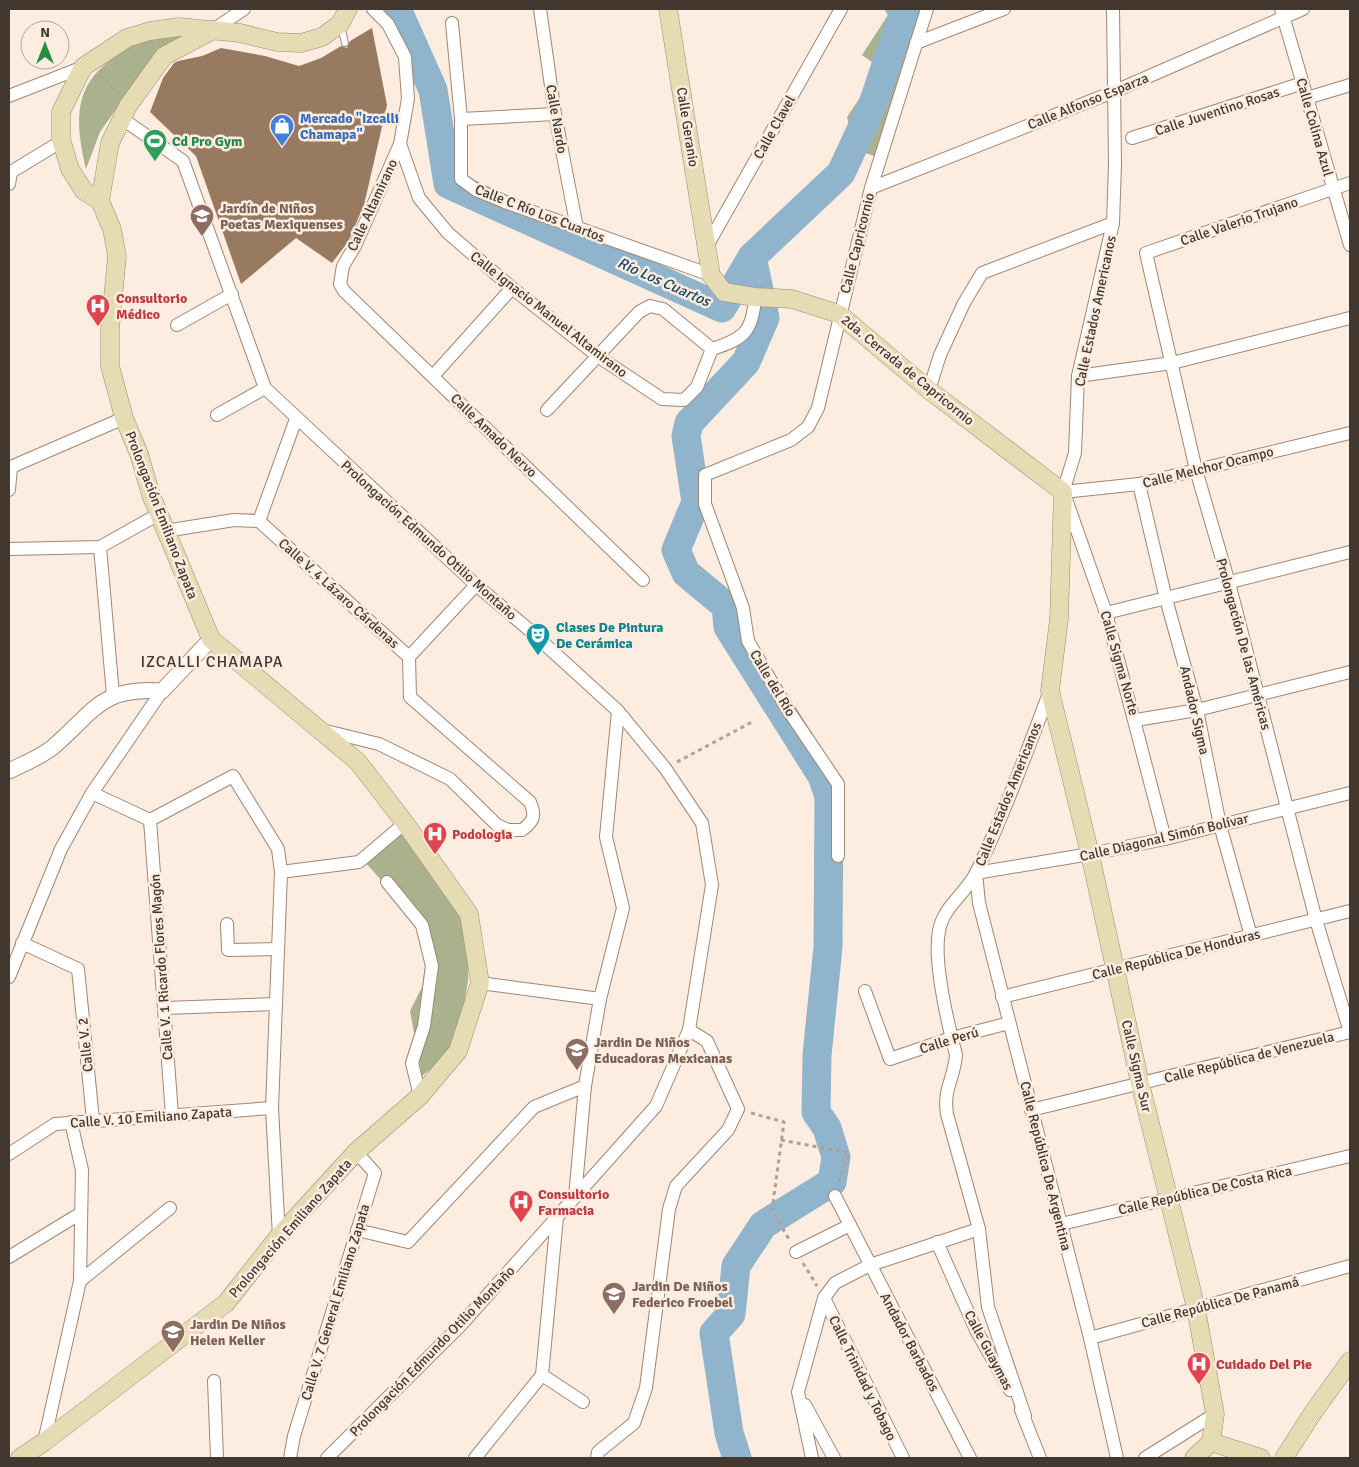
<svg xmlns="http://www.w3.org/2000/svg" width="1359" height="1467" font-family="Signika,sans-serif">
	<rect width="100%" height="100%" fill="#fdede0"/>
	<g fill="#aab28d">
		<polygon points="884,9 922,9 877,157 842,145 850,129 847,117 880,68 862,55 888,15"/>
		<path d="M184,36L126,95L100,132L86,169C75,120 72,84 119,54C128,48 139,40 150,38C161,36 173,37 184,36Z"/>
		<polygon points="405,826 469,928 468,982 456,1047 422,1076 410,1011 422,987 426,959 413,915 363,860"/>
	</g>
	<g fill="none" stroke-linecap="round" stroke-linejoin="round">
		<g stroke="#8fb4cb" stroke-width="29">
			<polyline points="397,9 433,90 448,184 722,308 752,257 841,173 873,104 905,9"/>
			<polyline points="737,1458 729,1433 714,1333 731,1314 736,1266 763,1225 832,1182 836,1157 827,1128 816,1112 817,1055 828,947 829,797 822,776 728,627 726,606 686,573 676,550 696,502 686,436 689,423 746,362 765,318 752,257"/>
		</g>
	</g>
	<polygon fill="#987a61" points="372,28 387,105 364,205 348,242 332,263 296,238 241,284 196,156 150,112 163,78 174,63 178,61 202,56 221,48 265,56 299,66 321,58 341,46 347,48 350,41"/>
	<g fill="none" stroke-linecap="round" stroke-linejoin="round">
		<defs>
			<polyline id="service" points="341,25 345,43"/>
			<g id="minor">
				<polyline points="373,9 388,24 405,57 408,99 400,144 355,246 343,266 340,284 344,291 643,580"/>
				<polyline points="540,9 555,114 577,228"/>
				<polyline points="1281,9 1350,245"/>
				<polyline points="452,23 461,119 461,179 476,190 505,202 711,275"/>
				<polyline points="213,30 244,9"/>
				<polyline points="916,43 1004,9"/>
				<polyline points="9,96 83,67"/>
				<polyline points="1307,98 1350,85"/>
				<polyline points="121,118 183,161 265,388 476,585 527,628 618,711 665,768 702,823 712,885 689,1030 656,1106 460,1326 327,1458"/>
				<polyline points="461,119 555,114"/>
				<polyline points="1132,138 1303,83"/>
				<polyline points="400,144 419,198 448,233 512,288 599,357 662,399 684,400 697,387 712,349"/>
				<polyline points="1350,183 1146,253 1196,470 1229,583 1316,920 1350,1032"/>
				<polyline points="9,184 11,172 62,141"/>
				<polyline points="871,188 1113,92 1303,9"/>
				<polyline points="707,246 841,9"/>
				<polyline points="177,325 232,294"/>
				<path d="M712,349C744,339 753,331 755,297"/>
				<polyline points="433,376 512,288"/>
				<polyline points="1078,376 1172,363 1350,318"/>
				<polyline points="929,390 940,355 964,303 982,273 1113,223"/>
				<polyline points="547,410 639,312 650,306 663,309 712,349"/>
				<polyline points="217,415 265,388"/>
				<polyline points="1139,484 1166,599 1197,710 1220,825 1251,936"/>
				<polyline points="9,490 11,467 124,418"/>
				<polyline points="1063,492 1075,453 1078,376 1113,223 1115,164 1113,9"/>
				<polyline points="1063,492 1139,484 1350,433"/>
				<polyline points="1066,499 1106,613 1165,839"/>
				<path d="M259,521L409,657L410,697L530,802C536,816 534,821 522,830H508L497,825L450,779L379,744L322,730"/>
				<polyline points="259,521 296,419"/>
				<polyline points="165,531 234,520 259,521"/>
				<polyline points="100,547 113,695"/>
				<polyline points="9,549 100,547 159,514"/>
				<polyline points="1106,613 1350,552"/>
				<polyline points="409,657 476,585"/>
				<polyline points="1136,720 1197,710 1350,672"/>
				<polyline points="92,793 150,820"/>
				<polyline points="150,820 233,776 278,849 281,872 272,1108 279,1236"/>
				<polyline points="150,820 172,1115"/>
				<polyline points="838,856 838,784 786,707 748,641 743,608 705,504 705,475 791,440 808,427 818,408 871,188 927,9"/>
				<polyline points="281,872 359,862 405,823"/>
				<polyline points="976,873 979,903 1090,1338 1117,1458"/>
				<polyline points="976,873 1090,854 1165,839 1350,793"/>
				<polyline points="387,882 422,925 432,966 424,1026 412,1063 420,1096"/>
				<polyline points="227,924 228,950 278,949"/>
				<polyline points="22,943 78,969 93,1120"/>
				<polyline points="9,977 61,849 92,793 162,691"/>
				<polyline points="480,983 600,999"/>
				<polyline points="865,991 890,1059 952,1038 1009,1023"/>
				<polyline points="1002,997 1350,911"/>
				<polyline points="165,1008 275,1004"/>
				<polyline points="1031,1110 1350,1032"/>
				<polyline points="9,1154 55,1124 272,1108"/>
				<polyline points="835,1196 970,1458"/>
				<polyline points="575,1197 585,1086 600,999 623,908 606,837 618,711"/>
				<polyline points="1061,1224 1350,1156"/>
				<polyline points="357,1230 408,1242 534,1107 585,1086"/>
				<polyline points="937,1242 976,1330 1010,1390"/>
				<polyline points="796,1252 850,1225"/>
				<polyline points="9,1257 81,1213"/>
				<polyline points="80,1281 170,1208"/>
				<polyline points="824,1298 903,1458"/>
				<polyline points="1090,1338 1350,1266"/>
				<polyline points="542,1375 557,1217"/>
				<polyline points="542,1375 583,1402"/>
				<polyline points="214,1381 217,1458"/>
				<polyline points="805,1405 834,1458"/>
				<polyline points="1021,1410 1040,1458"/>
				<path d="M1025,1416L988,1307L979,1229L947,1114C943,1088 954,1080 956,1055C948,1024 933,962 939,931C943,906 967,893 977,871C1005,812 1027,751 1050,691"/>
				<polyline points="44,1442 80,1281 82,1170 71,1122"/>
				<polyline points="290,1458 294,1436 375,1173 356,1152"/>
				<polyline points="475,1458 542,1375"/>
				<polyline points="597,1458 598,1452 634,1423 646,1388 669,1209 676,1186 728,1130 738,1109 707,1041 689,1030"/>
				<polyline points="812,1458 798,1392 824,1298 835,1283 870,1265 979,1229"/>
				<polyline points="1145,1458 1215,1414"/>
			</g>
			<path id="tertiary" d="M9,771C23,764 41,757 53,747C95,711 100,687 162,691L211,639"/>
			<g id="secondary">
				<polyline points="668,9 711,275 724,292 755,297 792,299 839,314 929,390 1063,492 1059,619 1050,691 1090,854 1140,1083 1196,1308 1215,1414 1211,1442"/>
				<polyline points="100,201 110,143 128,106 164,56 213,30"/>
				<polyline points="1211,1442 1261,1458"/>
				<polyline points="20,1458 44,1442 226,1303 279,1236 356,1152 420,1096 458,1051 480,983 469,914 405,823 358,762 211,639 151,495 139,454 124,418 110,366 110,329 117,256 112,229 100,201 84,191 70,169 61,139 61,112 83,67 127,38 150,31 179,27 240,33 277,42 301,43 322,37 340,24 348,9"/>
				<polyline points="1194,1458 1211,1442"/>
				<polyline points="1284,1458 1312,1414 1350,1361"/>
			</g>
		</defs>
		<use href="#service" stroke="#9f8773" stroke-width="8"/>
		<use href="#minor" stroke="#9f8773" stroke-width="14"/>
		<use href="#tertiary" stroke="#9f8773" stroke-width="17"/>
		<use href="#secondary" stroke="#9f8773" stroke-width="19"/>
		<g stroke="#aea096" stroke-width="3" stroke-dasharray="4 4" stroke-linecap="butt">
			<polyline points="100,75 118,94"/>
			<polyline points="677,762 752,722"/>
			<polyline points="751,1113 784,1122 772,1210 790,1241"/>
			<polyline points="781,1140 849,1153 838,1185"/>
			<polyline points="803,1263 817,1286"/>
		</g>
		<use href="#service" stroke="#fff" stroke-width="6"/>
		<use href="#minor" stroke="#fff" stroke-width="12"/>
		<use href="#tertiary" stroke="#fff" stroke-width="15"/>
		<use href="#secondary" stroke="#e6dcb4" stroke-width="18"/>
	</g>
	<defs>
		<symbol id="shop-pin" viewBox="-11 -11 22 30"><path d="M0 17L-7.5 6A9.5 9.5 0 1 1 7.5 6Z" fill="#3f7fe0" stroke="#fdede0"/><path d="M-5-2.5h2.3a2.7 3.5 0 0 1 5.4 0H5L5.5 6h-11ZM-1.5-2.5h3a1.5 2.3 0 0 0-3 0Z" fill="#fff"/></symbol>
		<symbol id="stadium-pin" viewBox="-11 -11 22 30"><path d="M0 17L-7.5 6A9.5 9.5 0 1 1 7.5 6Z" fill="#2e9e5b" stroke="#fdede0"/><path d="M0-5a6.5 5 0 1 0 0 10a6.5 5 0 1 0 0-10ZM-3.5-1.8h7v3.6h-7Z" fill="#fff"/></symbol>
		<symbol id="school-pin" viewBox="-11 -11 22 30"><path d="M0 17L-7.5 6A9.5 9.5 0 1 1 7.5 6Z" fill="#8d6e63" stroke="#fdede0"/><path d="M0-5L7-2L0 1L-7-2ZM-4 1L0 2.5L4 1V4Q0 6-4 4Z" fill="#fff"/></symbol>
		<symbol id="hospital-pin" viewBox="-11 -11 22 30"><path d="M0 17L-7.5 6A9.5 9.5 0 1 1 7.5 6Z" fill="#e0444e" stroke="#fdede0"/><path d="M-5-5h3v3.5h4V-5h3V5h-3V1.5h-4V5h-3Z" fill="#fff"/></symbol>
		<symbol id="theatre-pin" viewBox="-11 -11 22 30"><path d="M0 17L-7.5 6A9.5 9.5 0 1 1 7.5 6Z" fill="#0f9aa8" stroke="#fdede0"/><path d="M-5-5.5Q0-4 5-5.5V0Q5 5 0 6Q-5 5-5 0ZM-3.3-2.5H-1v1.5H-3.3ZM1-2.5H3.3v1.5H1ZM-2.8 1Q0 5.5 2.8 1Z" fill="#fff"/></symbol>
	</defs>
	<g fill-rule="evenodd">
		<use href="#shop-pin" x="268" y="112" width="28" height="38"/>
		<use href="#stadium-pin" x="141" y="127" width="28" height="38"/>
		<use href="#school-pin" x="188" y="202" width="28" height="38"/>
		<use href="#hospital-pin" x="84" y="292" width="28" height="38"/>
		<use href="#theatre-pin" x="524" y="621" width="28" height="38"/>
		<use href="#hospital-pin" x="421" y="820" width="28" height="38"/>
		<use href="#school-pin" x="563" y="1036" width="28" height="38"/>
		<use href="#hospital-pin" x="507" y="1188" width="28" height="38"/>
		<use href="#school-pin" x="600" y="1280" width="28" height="38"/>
		<use href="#school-pin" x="159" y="1318" width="28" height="38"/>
		<use href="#hospital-pin" x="1185" y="1350" width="28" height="38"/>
	</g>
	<g text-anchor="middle" stroke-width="5" stroke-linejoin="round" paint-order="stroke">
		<g font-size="14" fill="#433830" stroke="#fdede0">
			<text transform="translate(1088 101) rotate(-22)" y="5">Calle Alfonso Esparza</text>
			<text transform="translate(1217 111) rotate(-18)" y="5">Calle Juventino Rosas</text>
			<text transform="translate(557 119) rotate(80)" y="5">Calle Nardo</text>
			<text transform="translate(688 127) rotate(81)" y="5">Calle Geranio</text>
			<text transform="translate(774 127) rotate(-61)" y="5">Calle Clavel</text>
			<text transform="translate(1315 127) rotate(74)" y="5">Calle Colina Azul</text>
			<text transform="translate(372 205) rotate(-65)" y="5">Calle Altamirano</text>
			<text transform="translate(540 213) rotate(21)" y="5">Calle C Río Los Cuartos</text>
			<text transform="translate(1239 221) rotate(-19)" y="5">Calle Valerio Trujano</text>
			<text transform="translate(857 243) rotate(-76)" y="5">Calle Capricornio</text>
			<text transform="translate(1095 311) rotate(-78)" y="5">Calle Estados Americanos</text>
			<text transform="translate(549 314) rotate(38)" y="5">Calle Ignacio Manuel Altamirano</text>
			<text transform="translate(908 370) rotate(39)" y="5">2da. Cerrada de Capricornio</text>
			<text transform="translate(494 435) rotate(44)" y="5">Calle Amado Nervo</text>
			<text transform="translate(1208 467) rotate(-14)" y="5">Calle Melchor Ocampo</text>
			<text transform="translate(162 515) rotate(69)" y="5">Prolongación Emiliano Zapata</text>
			<text transform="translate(429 540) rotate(42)" y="5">Prolongación Edmundo Otilio Montaño</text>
			<text transform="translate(339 593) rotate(42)" y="5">Calle V. 4 Lázaro Cárdenas</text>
			<text transform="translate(1244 644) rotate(75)" y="5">Prolongación De las Américas</text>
			<text transform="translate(1120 663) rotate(74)" y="5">Calle Sigma Norte</text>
			<text transform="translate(773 683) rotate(59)" y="5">Calle del Río</text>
			<text transform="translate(1195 710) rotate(77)" y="5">Andador Sigma</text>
			<text transform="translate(1008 794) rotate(-68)" y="5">Calle Estados Americanos</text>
			<text transform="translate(1164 837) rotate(-13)" y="5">Calle Diagonal Simón Bolívar</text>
			<text transform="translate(1176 954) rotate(-14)" y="5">Calle República De Honduras</text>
			<text transform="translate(161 967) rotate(-94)" y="5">Calle V. 1 Ricardo Flores Magón</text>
			<text transform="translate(949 1040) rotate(-17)" y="5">Calle Perú</text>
			<text transform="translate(85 1045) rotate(-96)" y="5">Calle V. 2</text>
			<text transform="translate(1249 1057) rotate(-14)" y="5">Calle República de Venezuela</text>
			<text transform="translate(1137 1066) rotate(77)" y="5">Calle Sigma Sur</text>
			<text transform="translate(151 1117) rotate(-4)" y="5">Calle V. 10 Emiliano Zapata</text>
			<text transform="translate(1046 1166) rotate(76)" y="5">Calle República De Argentina</text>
			<text transform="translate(1205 1190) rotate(-13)" y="5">Calle República De Costa Rica</text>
			<text transform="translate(290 1228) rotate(-49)" y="5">Prolongación Emiliano Zapata</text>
			<text transform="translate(335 1302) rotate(-73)" y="5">Calle V. 7 General Emiliano Zapata</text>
			<text transform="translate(1220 1302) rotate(-15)" y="5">Calle República De Panamá</text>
			<text transform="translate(910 1342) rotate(62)" y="5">Andador Barbados</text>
			<text transform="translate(989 1350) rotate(62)" y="5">Calle Guaymas</text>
			<text transform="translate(432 1351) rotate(-46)" y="5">Prolongación Edmundo Otilio Montaño</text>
			<text transform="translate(863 1378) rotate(64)" y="5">Calle Trinidad y Tobago</text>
		</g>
		<g font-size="14" font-weight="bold" fill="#366cbe" stroke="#fdede0" text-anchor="start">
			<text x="300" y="123">Mercado "Izcalli<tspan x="300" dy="16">Chamapa"</tspan></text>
		</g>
		<g font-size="14" font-weight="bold" fill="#27864d" stroke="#fdede0" text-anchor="start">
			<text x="172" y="146">Cd Pro Gym</text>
		</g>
		<g font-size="14" font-weight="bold" fill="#785e54" stroke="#fdede0" text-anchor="start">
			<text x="220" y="213">Jardín de Niños<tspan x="220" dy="16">Poetas Mexiquenses</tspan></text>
			<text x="594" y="1047">Jardin De Niños<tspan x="594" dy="16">Educadoras Mexicanas</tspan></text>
			<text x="632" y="1291">Jardin De Niños<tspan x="632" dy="16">Federico Froebel</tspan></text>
			<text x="190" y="1329">Jardin De Niños<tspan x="190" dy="16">Helen Keller</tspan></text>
		</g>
		<g font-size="14" font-weight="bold" fill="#be3a42" stroke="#fdede0" text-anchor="start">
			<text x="116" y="303">Consultorio<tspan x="116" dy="16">Médico</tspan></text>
			<text x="452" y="839">Podologia</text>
			<text x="538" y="1199">Consultorio<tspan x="538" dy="16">Farmacia</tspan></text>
			<text x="1216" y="1369">Cuidado Del Pie</text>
		</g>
		<g font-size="14" font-weight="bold" fill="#0d838f" stroke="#fdede0" text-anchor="start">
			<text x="556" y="632">Clases De Pintura<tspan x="556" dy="16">De Cerámica</tspan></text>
		</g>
		<g font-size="15" font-style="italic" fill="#16465e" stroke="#fdede0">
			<text transform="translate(664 282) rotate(24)" y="5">Río Los Cuartos</text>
		</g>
		<g font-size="16" letter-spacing="1" fill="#433830" stroke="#fdede0">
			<text x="212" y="667">IZCALLI CHAMAPA</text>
		</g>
	</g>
	<rect width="1359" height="1467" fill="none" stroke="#433830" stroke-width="20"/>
	<g transform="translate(45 45)"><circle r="24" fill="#fdede0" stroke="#b3a59a"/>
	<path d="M0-4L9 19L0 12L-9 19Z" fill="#298c41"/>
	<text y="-8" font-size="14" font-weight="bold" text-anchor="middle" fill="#433830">N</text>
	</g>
</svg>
